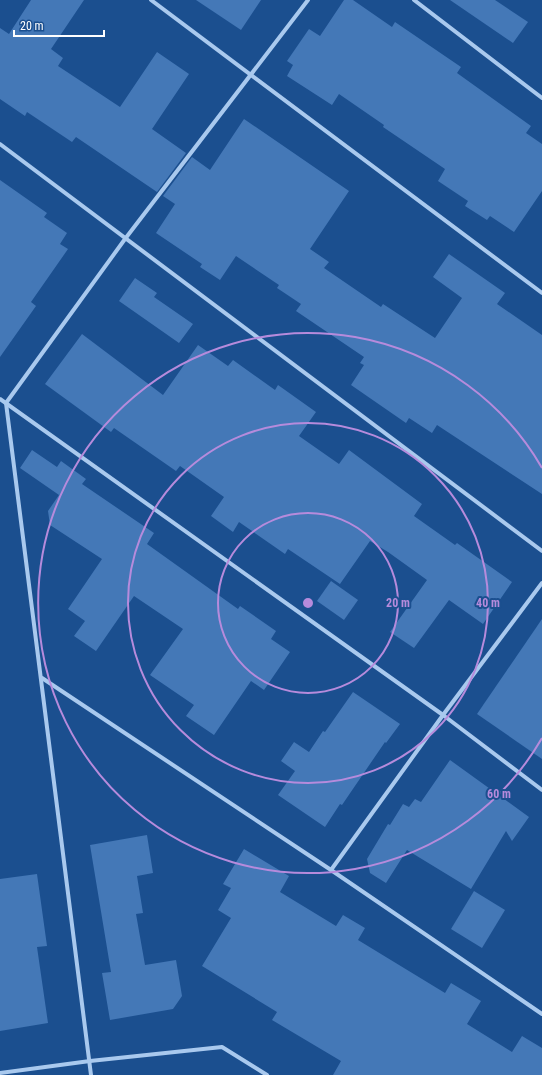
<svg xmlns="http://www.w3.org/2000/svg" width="542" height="1075" font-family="'Roboto Condensed',sans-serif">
	<rect width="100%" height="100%" fill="#1b4f8f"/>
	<g fill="#4478b7">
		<polygon points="31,0 84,0 51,49 63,58 58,66 120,107 157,52 189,74 152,129 186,153 157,192 76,137 72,142 27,112 25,116 0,99 0,28 9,34"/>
		<polygon points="196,0 261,0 241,30"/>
		<polygon points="344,0 353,0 392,27 395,22 461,67 457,73 531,126 526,133 542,144 542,191 514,232 490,216 487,220 465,206 468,201 438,181 445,169 383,127 384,125 339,94 332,105 287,76 293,65 287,61 309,29 320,36"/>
		<polygon points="450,0 495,0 528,22 513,43"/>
		<polygon points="244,119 349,191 310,249 329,262 324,268 381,307 383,304 435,338 462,298 433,277 449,254 505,293 497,304 542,335 542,494 437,425 432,433 409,418 406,423 351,385 364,365 360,363 364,357 296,311 301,304 277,288 279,285 236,256 220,280 200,267 202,264 156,233 175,204 163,196 192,157 210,170"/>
		<polygon points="0,180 47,213 44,217 67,233 60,244 68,249 31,302 36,306 0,357"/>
		<polygon points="135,278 157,293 154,297 193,324 179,343 119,301"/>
		<polygon points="82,334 163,395 198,345 228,366 233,360 275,390 278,385 316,412 299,436 339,464 349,450 422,504 414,516 455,545 457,543 512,582 483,624 449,600 414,648 390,632 427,580 388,552 370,541 340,584 288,549 285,554 239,522 233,532 211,516 224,497 180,466 176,471 114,428 111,432 45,384"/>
		<polygon points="32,450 57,467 61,461 86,479 82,484 154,533 147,544 238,609 240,606 276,631 271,639 290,652 264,690 251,681 214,735 186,716 194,705 150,675 183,629 134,596 96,651 74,636 85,621 68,609 102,559 50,525 48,511 59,495 20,468"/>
		<polygon points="331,581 358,600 344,620 317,601"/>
		<polygon points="542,619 542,759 477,714"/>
		<polygon points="353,692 400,724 386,743 385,742 342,805 340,804 325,827 278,795 295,771 281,761 294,742 309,752 323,731 325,732"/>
		<polygon points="450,760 529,817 512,841 506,831 471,889 407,850 386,883 370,873 367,859 388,824 390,825 403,804 409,807 415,799 421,802"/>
		<polygon points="147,835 153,873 137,876 143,913 136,914 145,965 176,960 182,996 173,1009 110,1020 102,973 111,972 90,845"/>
		<polygon points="244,849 289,876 280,892 336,926 343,915 365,928 358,940 445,993 451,983 481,1001 467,1024 512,1052 522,1036 542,1048 542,1075 333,1075 341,1061 272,1020 277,1012 202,966 231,918 218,910 231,888 223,884"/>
		<polygon points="37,874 47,946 37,947 48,1023 0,1031 0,879"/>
		<polygon points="474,891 505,910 482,948 451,929"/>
	</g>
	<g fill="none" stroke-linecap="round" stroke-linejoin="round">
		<g stroke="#a9c9ee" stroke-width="4">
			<polyline points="151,0 542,293"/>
			<polyline points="414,0 542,98"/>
			<polyline points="0,144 542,551"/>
			<polyline points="0,399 443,715 542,790"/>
			<polyline points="42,678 331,870 542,1014"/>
			<polyline points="331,870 443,715 542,583"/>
			<polyline points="0,1073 90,1061 222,1047 267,1075"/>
			<polyline points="91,1075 6,403 125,239 308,0"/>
		</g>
	</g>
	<g fill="none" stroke="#b68bdc" stroke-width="2">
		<circle cx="308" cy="603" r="90"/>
		<circle cx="308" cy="603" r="180"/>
		<path d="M542 738A270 270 0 1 1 542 468"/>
	</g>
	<circle cx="308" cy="603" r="6" fill="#b68bdc" stroke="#1b4f8f" stroke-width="2"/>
	<g font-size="12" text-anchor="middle" font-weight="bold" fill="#b68bdc" stroke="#1b4f8f" stroke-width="4" stroke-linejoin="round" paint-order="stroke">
		<text x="398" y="607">20 m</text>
		<text x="488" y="607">40 m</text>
		<text x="499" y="798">60 m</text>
	</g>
	<path d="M14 30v6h90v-6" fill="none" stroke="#ffffff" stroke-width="2"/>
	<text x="20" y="30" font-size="12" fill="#ffffff" stroke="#1b4f8f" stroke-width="3" paint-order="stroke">20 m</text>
</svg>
